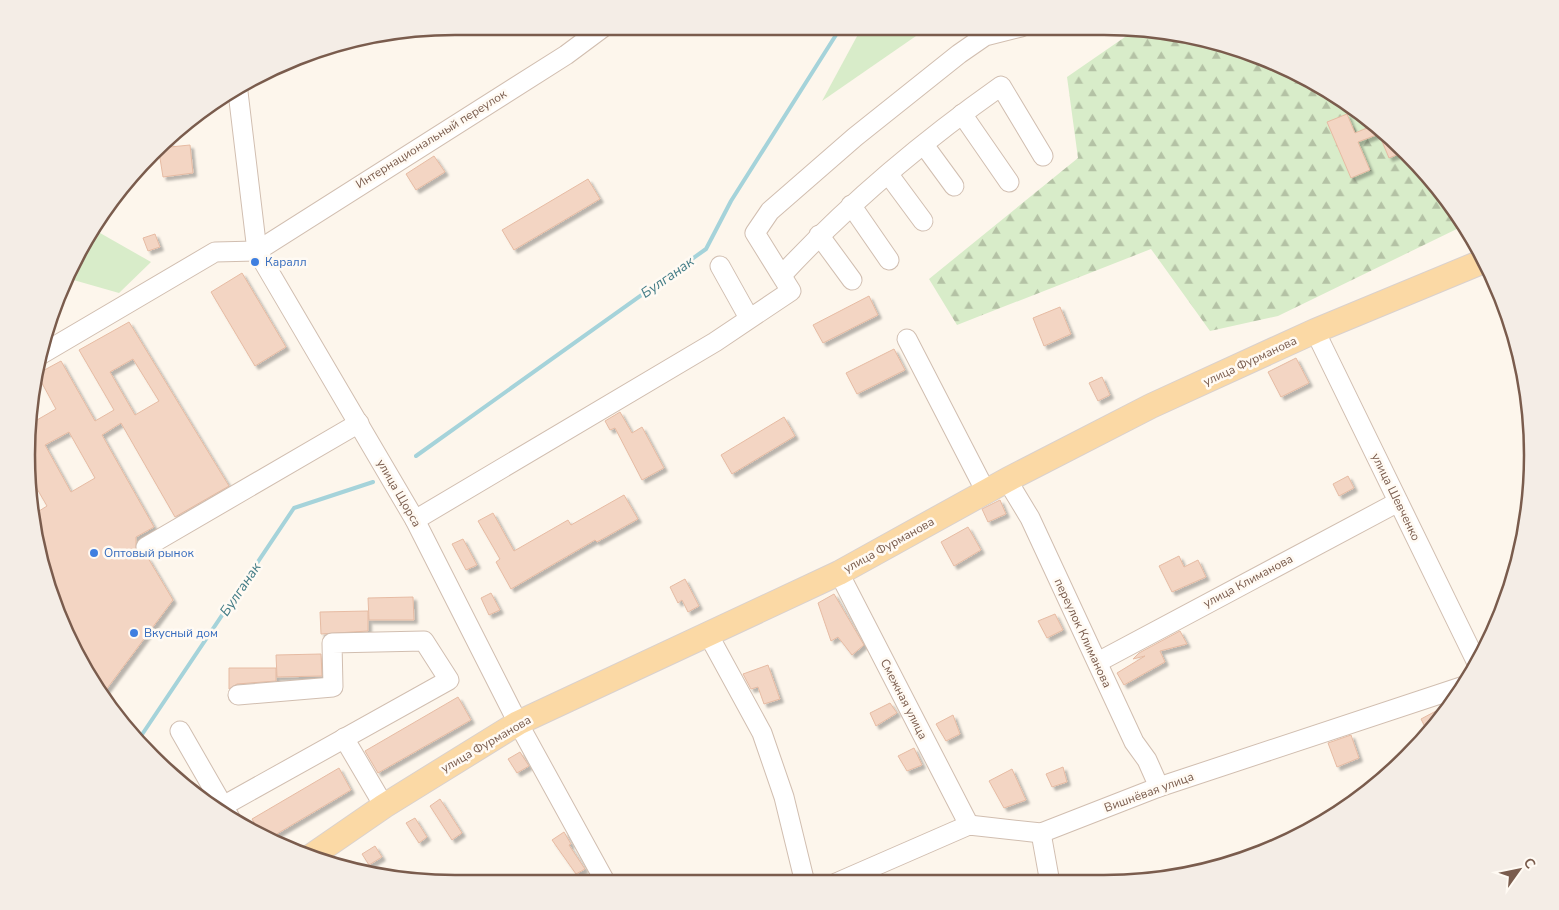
<svg xmlns="http://www.w3.org/2000/svg" width="1559" height="910" font-family="'Nunito Sans',sans-serif">
	<defs>
		<pattern id="forest-firs" width="22" height="20" patternUnits="userSpaceOnUse" patternTransform="scale(1.25)"><rect width="22" height="20" fill="#d8ecc9"/><path d="M5 1l3.5 6h-7zM16 11l3.5 6h-7z" fill="#b4c2a5"/></pattern>
		<filter id="shadow"><feDropShadow dx="3.5" dy="3.5" stdDeviation="1" flood-color="#0004"/></filter>
	</defs>
	<rect width="100%" height="100%" fill="#fdf6ec"/>
	<g fill="#d8ecc9">
		<polygon points="862,27 929,27 822,101"/>
		<polygon points="93,229 151,262 119,293 70,279"/>
	</g>
	<polygon fill="url(#forest-firs)" points="1138,28 1242,49 1342,98 1407,152 1465,225 1278,316 1210,331 1151,249 957,325 929,279 1078,158 1067,77"/>
	<g fill="none" stroke-linecap="round" stroke-linejoin="round">
		<g stroke="#a5d3da" stroke-width="4">
			<polyline points="416,456 706,249 731,201 841,27"/>
			<polyline points="139,739 294,508 373,482"/>
		</g>
	</g>
	<g fill="#f3d5c3" stroke="#e6bba3" fill-rule="evenodd" filter="url(#shadow)">
		<polygon points="1347,114 1355,133 1374,125 1407,151 1389,158 1379,134 1358,142 1370,170 1351,178 1327,122"/>
		<polygon points="169,141 170,147 190,145 193,173 163,177 159,152"/>
		<polygon points="434,156 445,172 416,190 406,174"/>
		<polygon points="588,179 600,199 514,250 502,230"/>
		<polygon points="155,234 160,247 148,251 143,238"/>
		<polygon points="242,273 286,347 255,366 211,292"/>
		<polygon points="869,296 878,315 823,343 813,325"/>
		<polygon points="1060,307 1071,334 1044,346 1033,318"/>
		<path d="M129,322L229,486L175,517L121,423L102,435L154,527L136,537V552L141,557L148,558L173,600L103,694L49,593L36,513L47,506L29,475L26,455L30,424L56,409L37,374L61,361L95,421L114,410L79,350ZM133,359L159,401L135,415L110,372ZM69,432L95,478L71,492L45,445Z"/>
		<polygon points="894,349 905,370 857,394 846,373"/>
		<polygon points="1296,358 1309,383 1281,397 1268,372"/>
		<polygon points="1102,377 1110,395 1098,401 1089,383"/>
		<polygon points="620,412 632,433 642,427 664,468 642,480 615,428 610,430 605,421"/>
		<polygon points="784,417 795,436 732,474 721,455"/>
		<polygon points="1348,476 1354,488 1339,496 1333,484"/>
		<polygon points="624,495 638,519 597,542 595,540 511,589 496,562 500,559 478,521 493,513 514,551 568,520 571,525"/>
		<polygon points="1000,500 1006,514 988,522 982,509"/>
		<polygon points="968,527 981,550 954,566 941,542"/>
		<polygon points="463,539 477,565 466,570 452,544"/>
		<polygon points="1179,556 1184,567 1198,560 1206,577 1172,592 1159,566"/>
		<polygon points="685,579 699,606 688,612 682,600 678,603 670,587"/>
		<polygon points="491,593 500,610 489,615 481,598"/>
		<polygon points="834,594 864,645 852,655 838,637 831,641 818,603"/>
		<polygon points="413,597 414,620 369,620 368,598"/>
		<polygon points="368,611 368,631 321,634 320,612"/>
		<polygon points="1055,614 1063,630 1047,638 1038,621"/>
		<polygon points="1180,631 1187,644 1160,651 1165,662 1124,685 1117,673 1145,656 1133,659 1139,653"/>
		<polygon points="321,654 322,676 277,677 276,655"/>
		<polygon points="768,665 780,699 764,704 758,687 751,689 743,674"/>
		<polygon points="229,668 276,668 276,681 237,684 229,689"/>
		<polygon points="458,697 471,720 378,773 365,751"/>
		<polygon points="890,703 897,713 876,726 870,713"/>
		<polygon points="1436,711 1439,719 1428,733 1421,719"/>
		<polygon points="953,715 960,734 946,741 936,724"/>
		<polygon points="1351,735 1359,758 1337,767 1328,743"/>
		<polygon points="914,748 922,765 907,771 898,756"/>
		<polygon points="520,752 529,766 517,773 508,759"/>
		<polygon points="1063,767 1067,782 1052,787 1046,774"/>
		<polygon points="339,768 351,790 270,838 260,833 252,819"/>
		<polygon points="1012,769 1026,800 1004,808 989,781"/>
		<polygon points="440,799 462,833 452,840 430,806"/>
		<polygon points="415,818 427,837 419,843 406,823"/>
		<polygon points="564,832 571,844 569,845 585,869 576,874 552,840"/>
		<polygon points="375,846 382,857 369,865 362,854"/>
	</g>
	<g fill="none" stroke-linecap="round" stroke-linejoin="round">
		<defs>
			<g id="minor">
				<polyline points="238,92 257,251 415,520 518,723 606,883"/>
				<polyline points="962,114 1009,182"/>
				<polyline points="924,145 954,186"/>
				<polyline points="889,175 923,221"/>
				<polyline points="851,205 889,260"/>
				<polyline points="819,235 852,280"/>
				<polyline points="720,266 749,318"/>
				<path d="M782,275C847,205 923,141 1001,86L1043,156"/>
				<polyline points="1315,331 1477,663"/>
				<polyline points="907,339 986,492"/>
				<polyline points="40,355 215,252 257,251 566,55 605,26"/>
				<polyline points="1007,480 1030,518 1134,742 1147,760 1159,787"/>
				<polyline points="415,520 715,342 791,291 755,233 770,211 855,137 959,54 985,36 1021,27"/>
				<polyline points="146,547 359,423"/>
				<polyline points="839,573 969,825"/>
				<polyline points="709,636 762,733 784,797 805,883"/>
				<polyline points="1098,662 1398,502"/>
				<polyline points="180,731 230,818"/>
				<polyline points="344,738 384,806"/>
				<polyline points="223,806 449,680 424,641 332,643 333,687 238,695"/>
				<polyline points="1041,833 1050,883"/>
				<polyline points="836,883 969,825 1041,833 1159,787 1464,686"/>
			</g>
			<polyline id="major" points="310,857 384,806 518,723 839,573 1007,480 1151,406 1315,331 1484,261"/>
		</defs>
		<use href="#minor" stroke="#d1beb0" stroke-width="21"/>
		<use href="#major" stroke="#dad1cd" stroke-width="26"/>
		<use href="#minor" stroke="#fff" stroke-width="19"/>
		<use href="#major" stroke="#fbd9a5" stroke-width="24"/>
	</g>
	<g fill="#3f7fe0" stroke="#fffaf3" stroke-width="2">
		<circle cx="255" cy="262" r="5"/>
		<circle cx="94" cy="553" r="5"/>
		<circle cx="134" cy="633" r="5"/>
	</g>
	<g text-anchor="middle" stroke-width="5" stroke-linejoin="round" paint-order="stroke">
		<g font-size="12" fill="#7a5c4d" stroke="#fffaf3">
			<text transform="translate(431 139) rotate(-32)" y="4">Интернациональный переулок</text>
			<text transform="translate(1250 361) rotate(-25)" y="4">улица Фурманова</text>
			<text transform="translate(399 493) rotate(60)" y="4">улица Щорса</text>
			<text transform="translate(1396 497) rotate(64)" y="4">улица Шевченко</text>
			<text transform="translate(889 545) rotate(-29)" y="4">улица Фурманова</text>
			<text transform="translate(1248 581) rotate(-28)" y="4">улица Климанова</text>
			<text transform="translate(1083 633) rotate(65)" y="4">переулок Климанова</text>
			<text transform="translate(904 699) rotate(63)" y="4">Смежная улица</text>
			<text transform="translate(486 744) rotate(-30)" y="4">улица Фурманова</text>
			<text transform="translate(1149 792) rotate(-20)" y="4">Вишнёвая улица</text>
		</g>
		<g font-size="12" fill="#366cbe" stroke="#fffaf3" text-anchor="start">
			<text x="265" y="266">Каралл</text>
			<text x="104" y="557">Оптовый рынок</text>
			<text x="144" y="637">Вкусный дом</text>
		</g>
		<g font-size="14" font-style="italic" fill="#437c86" stroke="#fffaf3">
			<text transform="translate(667 277) rotate(-35)" y="5">Булганак</text>
			<text transform="translate(240 589) rotate(-56)" y="5">Булганак</text>
		</g>
	</g>
	<path d="M0 0H1559V910H0ZM455 35H1104A420 420 0 0 1 1524 455V455A420 420 0 0 1 1104 875H455A420 420 0 0 1 35 455V455A420 420 0 0 1 455 35Z" fill="#f4ede6" fill-rule="evenodd"/>
	<path fill="none" stroke="#7a5c4d" stroke-width="2.5" d="M455 35H1104A420 420 0 0 1 1524 455V455A420 420 0 0 1 1104 875H455A420 420 0 0 1 35 455V455A420 420 0 0 1 455 35Z"/>
	<g transform="translate(1519 870) rotate(57)" stroke="#fffaf3" stroke-width="4" paint-order="stroke">
	<path d="M0-4L9 19L0 12L-9 19Z" fill="#7a5c4d"/>
	<text y="-8" font-size="14" font-weight="bold" text-anchor="middle" fill="#7a5c4d">С</text>
	</g>
</svg>
